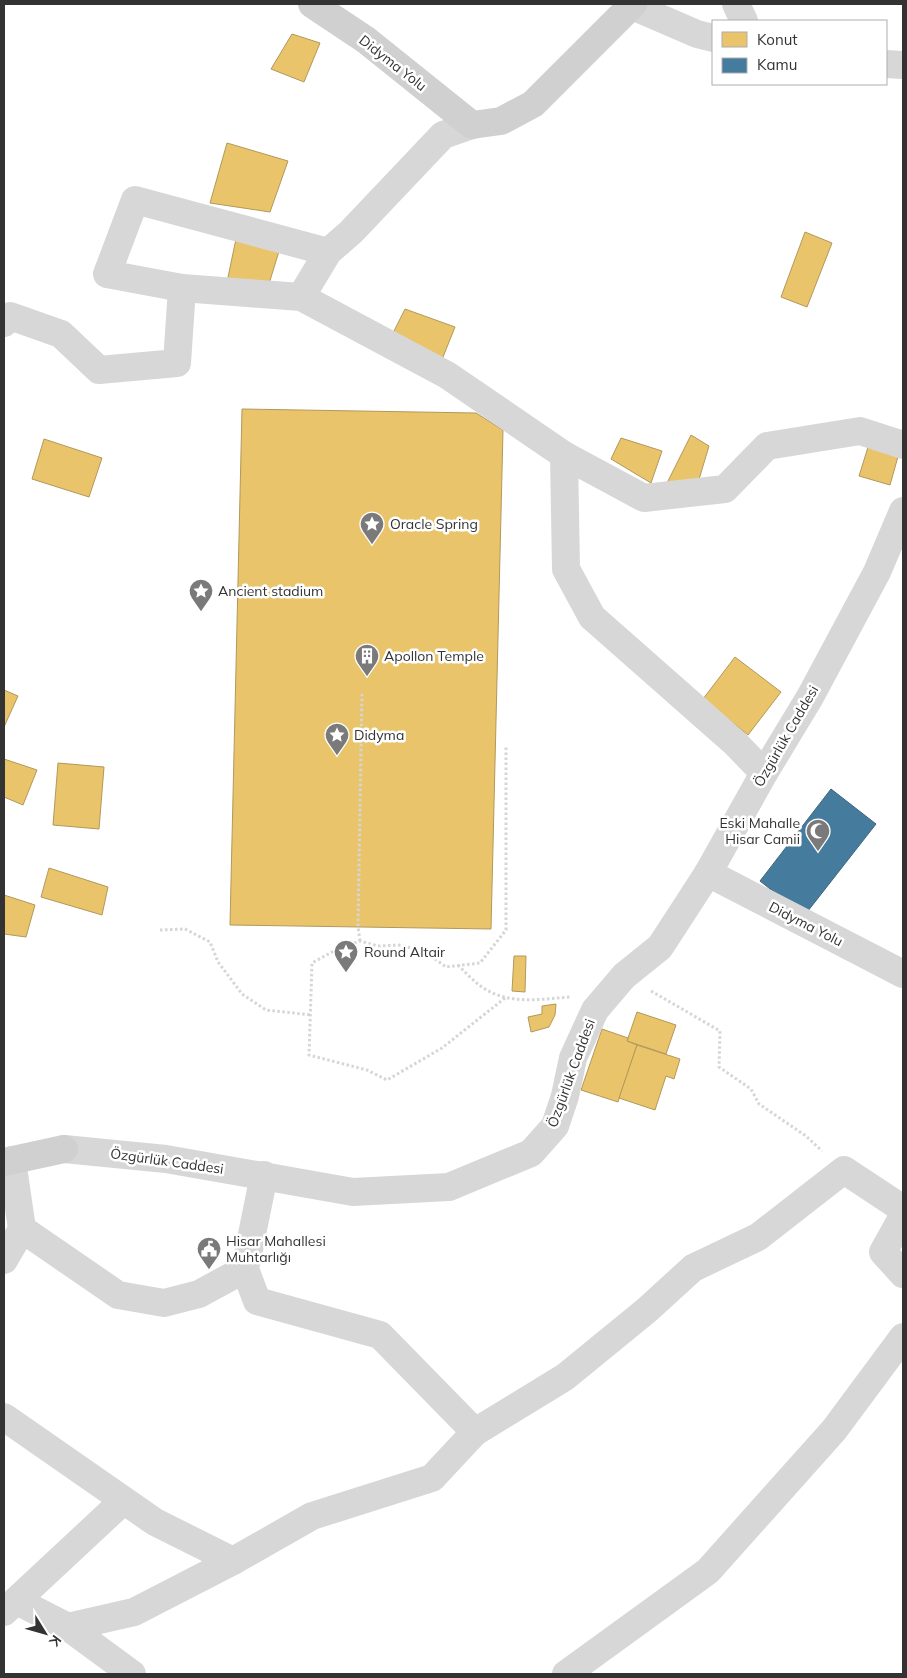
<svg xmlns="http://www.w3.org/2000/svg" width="907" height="1678" font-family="Mulish,sans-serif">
	<rect width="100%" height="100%" fill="#fff"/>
	<g fill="#e9c46a" stroke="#b2985a">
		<polygon points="292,34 320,43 304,82 271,69"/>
		<polygon points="227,143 288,161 270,212 210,203"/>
		<polygon points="805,232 832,243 807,307 781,297"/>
		<polygon points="236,239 280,248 268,287 227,282"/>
		<polygon points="405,309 455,327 441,362 391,337"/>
		<polygon points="242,409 476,413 503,430 491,929 230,925"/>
		<polygon points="691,435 709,446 697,486 663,491"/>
		<polygon points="621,438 662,451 651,483 611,459"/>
		<polygon points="44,439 102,458 89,497 32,479"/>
		<polygon points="869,444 899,453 890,485 859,476"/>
		<polygon points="735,657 781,692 748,735 703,699"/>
		<polygon points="4,690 18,696 4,727"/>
		<polygon points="4,759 37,770 23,805 4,797"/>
		<polygon points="58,763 104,767 99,829 53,825"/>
		<polygon points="49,868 108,887 102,915 41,897"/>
		<polygon points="4,895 35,905 26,937 4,934"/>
		<polygon points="514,956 526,956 525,992 512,991"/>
		<polygon points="556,1004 555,1015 549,1027 531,1032 528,1017 542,1014 542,1006"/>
		<polygon points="637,1012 676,1025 666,1054 627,1041"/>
		<polygon points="602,1029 628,1038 627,1041 637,1045 618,1102 581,1090"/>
		<polygon points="637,1045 680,1059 674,1079 666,1076 655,1110 619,1098"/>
	</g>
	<polygon fill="#457b9d" stroke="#40657d" points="831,789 876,824 804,916 760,881"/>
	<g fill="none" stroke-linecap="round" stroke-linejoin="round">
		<g stroke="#d6d6d6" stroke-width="3" stroke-dasharray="2.5 2.5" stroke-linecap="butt">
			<polyline points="160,930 185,929 210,942 218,962 242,994 266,1010 312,1015"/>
			<polyline points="360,941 358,927 362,692"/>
			<path d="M458,965C466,973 475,983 485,989C511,1005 542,999 570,997"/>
			<polyline points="651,991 720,1031 719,1067 751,1089 759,1104 806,1136 822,1151"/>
			<polyline points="505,998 442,1048 387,1080 367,1070 309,1055 312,963 334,951 360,941 378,946 401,945 427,953 446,967 480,963 506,930 506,747"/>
		</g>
		<g stroke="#d7d7d7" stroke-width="28">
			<polyline points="736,4 744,21"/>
			<polyline points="632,6 697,34 713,38"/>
			<polyline points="886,64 903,65"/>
			<polyline points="328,252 351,232 443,135 472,125"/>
			<polyline points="301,297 328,252 135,200 107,274 182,288 301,297 447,375 564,455 644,498 725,489 767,446 860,431 903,445"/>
			<polyline points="4,323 10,316 61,334 99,370 177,363 182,288"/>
			<polyline points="564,455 566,569 592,617 735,743 764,773"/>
			<polyline points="708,873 903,974"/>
			<polyline points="64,1149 166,1159 353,1192 449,1187 531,1153 555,1126 565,1096 573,1058 595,1010 624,976 660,947 708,873 764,773 810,697 877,572 903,511"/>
			<polyline points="264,1175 245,1269 257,1301 380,1335 475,1432 565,1377 647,1310 693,1268 758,1237 844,1170 903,1209"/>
			<polyline points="903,1216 883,1252 903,1274"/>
			<polyline points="22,1229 118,1295 164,1303 199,1294 245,1269"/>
			<polyline points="4,1260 22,1229 12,1160"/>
			<polyline points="4,1417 155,1522 233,1561 312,1516 432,1478 475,1432"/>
			<polyline points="17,1601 68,1627 132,1674"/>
			<polyline points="4,1612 123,1501"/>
			<polyline points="68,1627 134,1612 233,1561"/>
			<polyline points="566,1674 708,1571 834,1430 903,1337"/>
		</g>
		<g stroke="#d0d0d0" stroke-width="28">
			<polyline points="312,4 366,40 472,125 501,121 533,104 633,4"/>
			<polyline points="4,1162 64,1149"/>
		</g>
	</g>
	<defs>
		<symbol id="sight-pin" viewBox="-11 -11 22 30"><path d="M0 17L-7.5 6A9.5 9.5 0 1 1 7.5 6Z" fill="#7a7a7a" stroke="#fff"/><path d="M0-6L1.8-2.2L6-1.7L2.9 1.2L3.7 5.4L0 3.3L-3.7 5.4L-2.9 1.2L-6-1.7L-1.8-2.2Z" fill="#fff"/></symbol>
		<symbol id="building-pin" viewBox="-11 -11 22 30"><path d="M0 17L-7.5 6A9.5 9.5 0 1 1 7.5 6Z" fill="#7a7a7a" stroke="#fff"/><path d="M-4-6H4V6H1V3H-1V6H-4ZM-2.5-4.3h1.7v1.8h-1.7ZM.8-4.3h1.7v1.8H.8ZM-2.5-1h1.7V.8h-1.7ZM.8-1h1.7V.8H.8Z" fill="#fff"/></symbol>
		<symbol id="mosque-pin" viewBox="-11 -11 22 30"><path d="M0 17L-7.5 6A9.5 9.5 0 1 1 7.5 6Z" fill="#7a7a7a" stroke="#fff"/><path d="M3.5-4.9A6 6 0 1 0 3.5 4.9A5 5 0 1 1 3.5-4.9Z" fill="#fff"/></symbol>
		<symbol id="civic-pin" viewBox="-11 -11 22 30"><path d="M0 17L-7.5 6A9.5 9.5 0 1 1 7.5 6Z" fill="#7a7a7a" stroke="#fff"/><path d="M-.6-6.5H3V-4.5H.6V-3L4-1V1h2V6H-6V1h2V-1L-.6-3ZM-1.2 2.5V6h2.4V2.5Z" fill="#fff"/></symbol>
	</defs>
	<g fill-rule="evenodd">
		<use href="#sight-pin" x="358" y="510" width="28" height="38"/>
		<use href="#sight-pin" x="187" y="577" width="28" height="38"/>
		<use href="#building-pin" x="353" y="642" width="28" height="38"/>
		<use href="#sight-pin" x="323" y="721" width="28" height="38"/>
		<use href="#mosque-pin" x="804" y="817" width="28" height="38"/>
		<use href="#sight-pin" x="332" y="938" width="28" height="38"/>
		<use href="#civic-pin" x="195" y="1235" width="28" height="38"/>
	</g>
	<g text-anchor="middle" stroke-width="5" stroke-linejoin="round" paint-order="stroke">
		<g font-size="14" fill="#333" stroke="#fff">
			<text transform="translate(393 63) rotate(38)" y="5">Didyma Yolu</text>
			<text transform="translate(786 736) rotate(-60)" y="5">Özgürlük Caddesi</text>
			<text transform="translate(806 924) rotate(27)" y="5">Didyma Yolu</text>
			<text transform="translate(571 1073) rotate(-70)" y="5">Özgürlük Caddesi</text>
			<text transform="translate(167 1161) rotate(8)" y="5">Özgürlük Caddesi</text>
		</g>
		<g font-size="14" fill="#333" stroke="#fff" text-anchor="start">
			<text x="390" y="529">Oracle Spring</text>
			<text x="218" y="596">Ancient stadium</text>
			<text x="384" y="661">Apollon Temple</text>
			<text x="354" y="740">Didyma</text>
			<text x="800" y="828" text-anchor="end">Eski Mahalle<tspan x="800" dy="16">Hisar Camii</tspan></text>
			<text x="364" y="957">Round Altair</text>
			<text x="226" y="1246">Hisar Mahallesi<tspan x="226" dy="16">Muhtarlığı</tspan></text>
		</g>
	</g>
	<rect width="907" height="1678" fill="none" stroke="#333333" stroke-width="10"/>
	<rect x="712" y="20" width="175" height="65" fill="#ffffff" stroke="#adadad"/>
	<rect x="722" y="32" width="25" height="15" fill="#e9c46a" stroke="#adadad"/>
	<text x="757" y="45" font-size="15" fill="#333333">Konut</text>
	<rect x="722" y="58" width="25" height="15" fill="#457b9d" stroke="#adadad"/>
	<text x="757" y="70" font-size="15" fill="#333333">Kamu</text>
	<g transform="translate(45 1633) rotate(127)" stroke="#ffffff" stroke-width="4" paint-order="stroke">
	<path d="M0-4L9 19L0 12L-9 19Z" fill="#333333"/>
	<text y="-8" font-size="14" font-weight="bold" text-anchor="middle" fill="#333333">K</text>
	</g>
</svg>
